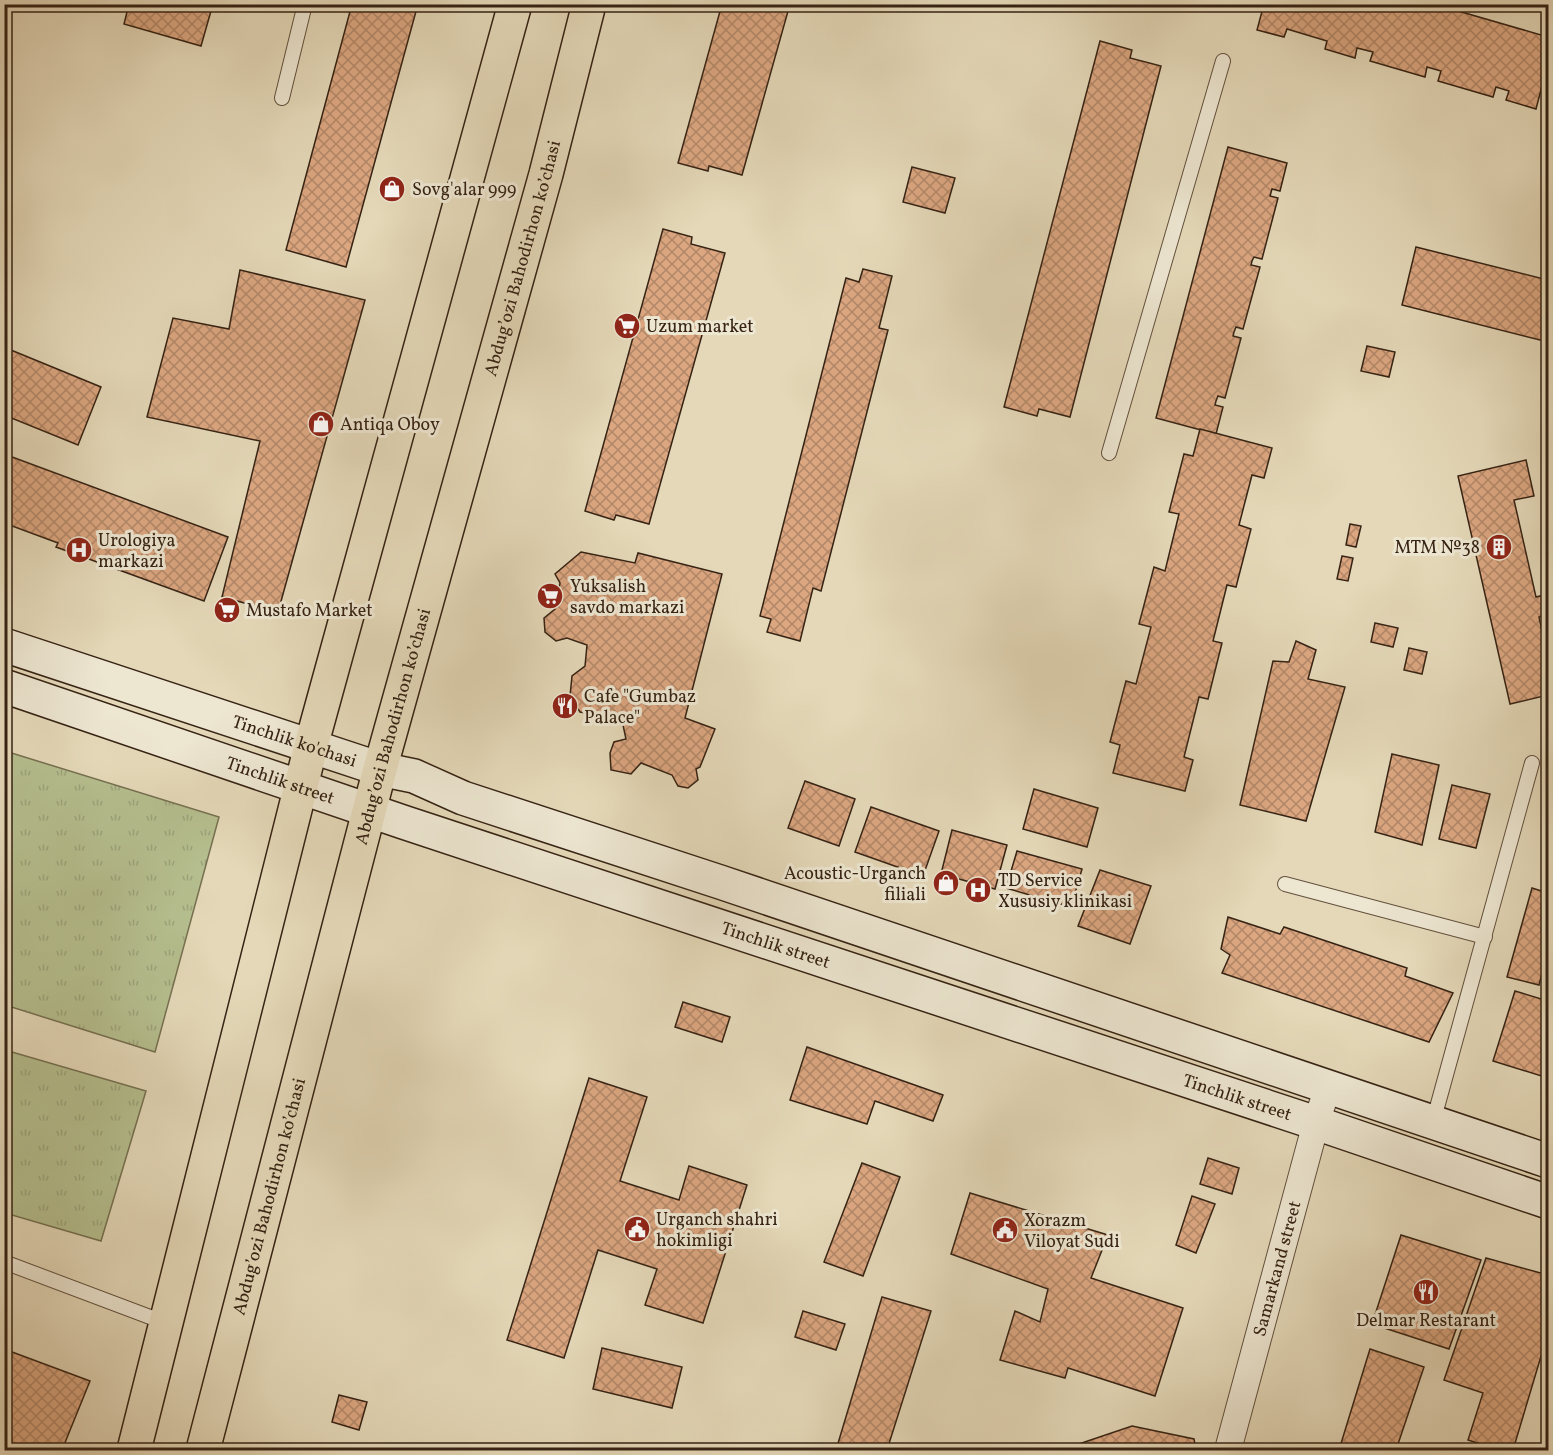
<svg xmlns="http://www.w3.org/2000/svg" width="1553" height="1455" font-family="Vollkorn,serif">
	<defs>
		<pattern id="grass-tufts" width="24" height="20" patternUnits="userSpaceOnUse" patternTransform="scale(1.5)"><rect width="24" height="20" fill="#b5be8e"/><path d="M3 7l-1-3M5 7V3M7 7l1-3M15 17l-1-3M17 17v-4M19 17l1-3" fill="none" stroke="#9ca37a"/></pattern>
		<pattern id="building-cross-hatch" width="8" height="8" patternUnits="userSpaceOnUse" patternTransform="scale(1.5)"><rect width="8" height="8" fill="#dba680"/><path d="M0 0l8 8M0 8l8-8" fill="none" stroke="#b28768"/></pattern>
	</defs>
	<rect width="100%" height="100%" fill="#e4d8b8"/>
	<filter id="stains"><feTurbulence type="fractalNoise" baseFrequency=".00333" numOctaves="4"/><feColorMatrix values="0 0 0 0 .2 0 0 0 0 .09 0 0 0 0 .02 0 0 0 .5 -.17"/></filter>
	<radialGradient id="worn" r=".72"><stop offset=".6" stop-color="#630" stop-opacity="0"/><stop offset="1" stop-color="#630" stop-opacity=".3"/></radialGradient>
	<g fill="url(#grass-tufts)" stroke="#767051" stroke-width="1.5">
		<polygon points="5,751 219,817 155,1052 5,1005"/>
		<polygon points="5,1050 146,1091 101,1241 5,1213"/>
	</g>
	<g fill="url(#building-cross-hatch)" stroke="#362314" stroke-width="1.5">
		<polygon points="129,4 213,4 201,46 124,24"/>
		<polygon points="352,4 418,4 346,267 286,250"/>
		<polygon points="722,4 790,4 742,175 709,166 708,171 678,163"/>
		<polygon points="1264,4 1434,4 1548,37 1548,63 1536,109 1506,100 1509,91 1496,87 1493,97 1438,81 1441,71 1427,67 1425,77 1370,61 1373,52 1357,48 1355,58 1325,49 1327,41 1287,29 1284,37 1257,30"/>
		<polygon points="1100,41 1132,50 1130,58 1161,66 1070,417 1039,409 1037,416 1004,407"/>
		<polygon points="1228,147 1287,163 1280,191 1272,189 1270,196 1278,198 1262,259 1254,257 1252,261 1251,265 1260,267 1243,329 1236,327 1234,332 1233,336 1241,338 1225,398 1218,396 1216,401 1215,405 1223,407 1216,434 1156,418"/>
		<polygon points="912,167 955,178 945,213 903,202"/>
		<polygon points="663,229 692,237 691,244 725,253 649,524 616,515 614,520 585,511"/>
		<polygon points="1416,247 1548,280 1548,342 1402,305"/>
		<polygon points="863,269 892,276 879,328 888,330 821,591 813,588 800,641 767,632 771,619 760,616 846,278 859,282"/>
		<polygon points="240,270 365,300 278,612 222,597 260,441 147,417 173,318 229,329"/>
		<polygon points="1367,346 1395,352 1389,377 1361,371"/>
		<polygon points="6,348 101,387 78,445 4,415"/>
		<polygon points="1200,429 1272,448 1264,478 1252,475 1239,525 1251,529 1236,587 1227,585 1213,641 1222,643 1208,699 1199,697 1184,757 1193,760 1185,791 1113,773 1120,745 1110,742 1126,681 1136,684 1151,627 1139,624 1154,567 1165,571 1179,514 1169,512 1184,454 1193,456"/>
		<polygon points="4,454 228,537 204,601 56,547 58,543 4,523"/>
		<polygon points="1526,460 1534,496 1514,500 1536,597 1548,594 1548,614 1539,617 1548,659 1548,695 1510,704 1458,476"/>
		<polygon points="1350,524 1361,526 1356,547 1346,545"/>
		<polygon points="581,552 635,563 638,553 722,574 685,718 715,729 700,767 696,769 698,780 688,788 678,786 672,775 641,763 631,774 611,770 610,753 614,742 626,739 623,725 600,715 580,712 570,696 572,676 585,666 587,645 567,638 556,641 545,632 544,618 555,609 560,583 555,574"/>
		<polygon points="1342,556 1353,558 1348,581 1337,579"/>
		<polygon points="1375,623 1398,628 1393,647 1371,642"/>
		<polygon points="1296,641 1316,650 1308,679 1345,687 1306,821 1240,805 1273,661 1289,662"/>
		<polygon points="1409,648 1427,652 1422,674 1404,670"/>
		<polygon points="1392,754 1439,765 1422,845 1375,832"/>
		<polygon points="805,781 855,799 839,846 788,828"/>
		<polygon points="1452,785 1490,794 1476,848 1439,839"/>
		<polygon points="1034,789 1098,808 1087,847 1023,829"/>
		<polygon points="871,807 939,831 923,876 855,852"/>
		<polygon points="952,830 1007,845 995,889 941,874"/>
		<polygon points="1017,851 1082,869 1071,907 1006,888"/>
		<polygon points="1100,870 1151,886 1130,944 1078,926"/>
		<polygon points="1532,888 1548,893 1548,951 1539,985 1507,977"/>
		<polygon points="1228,917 1280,934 1284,927 1407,968 1405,976 1453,993 1429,1042 1222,973 1230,955 1221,949"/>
		<polygon points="1515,991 1548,1001 1548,1078 1493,1061"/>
		<polygon points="683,1002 730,1017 722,1042 675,1027"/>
		<polygon points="807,1047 943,1095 933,1121 875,1101 867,1124 790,1100"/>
		<polygon points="589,1078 647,1097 620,1181 679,1200 689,1166 747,1185 703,1323 645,1305 657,1269 598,1250 564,1358 507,1340"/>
		<polygon points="1208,1158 1239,1168 1232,1194 1200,1184"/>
		<polygon points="862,1163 900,1177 863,1276 824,1262"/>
		<polygon points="970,1193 1108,1235 1091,1278 1183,1308 1155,1396 1068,1368 1065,1378 1000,1360 1015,1311 1040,1322 1048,1289 951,1254"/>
		<polygon points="1192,1196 1215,1204 1196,1253 1176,1245"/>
		<polygon points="1401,1235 1481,1260 1449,1349 1372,1324"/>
		<polygon points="1486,1258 1548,1275 1548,1333 1513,1450 1499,1450 1468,1440 1483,1393 1444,1380"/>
		<polygon points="882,1297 931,1311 887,1450 836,1450"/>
		<polygon points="803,1311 845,1324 836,1350 795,1337"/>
		<polygon points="602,1348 682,1367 672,1408 593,1389"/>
		<polygon points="4,1349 90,1381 62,1450 23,1450 4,1445"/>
		<polygon points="1370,1349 1424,1367 1396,1450 1339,1450"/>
		<polygon points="339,1395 367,1402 359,1430 332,1422"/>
		<polygon points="1132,1426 1194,1439 1196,1450 1061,1450"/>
	</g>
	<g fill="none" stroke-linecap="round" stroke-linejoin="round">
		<defs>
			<g id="service">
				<polyline points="282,98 305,4"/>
				<polyline points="1109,453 1223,61"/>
				<polyline points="1285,884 1485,937"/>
				<polyline points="1433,1122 1532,763"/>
				<polyline points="4,1262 166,1323"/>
			</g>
			<g id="minor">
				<path id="s1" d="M1230,1450L1229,1446L1316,1123L1328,1087"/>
			</g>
			<g id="secondary">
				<path id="s2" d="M4,645L380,769L414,776L463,798L720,882L1548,1161"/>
				<path id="s3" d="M4,686L403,822L1316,1123L1548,1202"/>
			</g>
			<g id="primary">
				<polyline points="134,1450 311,746 515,4"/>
				<path id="s4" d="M203,1450L380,769L546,174L589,4"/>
			</g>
		</defs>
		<use href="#service" stroke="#62503d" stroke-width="16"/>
		<use href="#minor" stroke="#62503d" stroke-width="28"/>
		<use href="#secondary" stroke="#362314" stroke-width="36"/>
		<use href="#primary" stroke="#362314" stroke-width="36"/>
		<use href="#service" stroke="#ede6d1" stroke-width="14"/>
		<use href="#minor" stroke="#ede6d1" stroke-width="26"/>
		<use href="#secondary" stroke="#ede6d1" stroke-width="33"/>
		<use href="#primary" stroke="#e4d8b8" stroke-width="33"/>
	</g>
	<defs>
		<symbol id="shop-disc" viewBox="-11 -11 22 22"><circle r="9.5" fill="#8f2418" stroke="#ede6d1"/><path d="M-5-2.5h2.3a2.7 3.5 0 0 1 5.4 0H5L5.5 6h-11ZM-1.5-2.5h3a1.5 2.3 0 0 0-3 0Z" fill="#fff"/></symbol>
		<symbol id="supermarket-disc" viewBox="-11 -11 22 22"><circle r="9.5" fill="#8f2418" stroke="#ede6d1"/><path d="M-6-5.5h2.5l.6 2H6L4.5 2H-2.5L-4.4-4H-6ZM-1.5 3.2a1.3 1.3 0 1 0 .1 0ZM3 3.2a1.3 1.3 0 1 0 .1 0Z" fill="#fff"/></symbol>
		<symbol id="building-disc" viewBox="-11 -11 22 22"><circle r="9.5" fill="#8f2418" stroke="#ede6d1"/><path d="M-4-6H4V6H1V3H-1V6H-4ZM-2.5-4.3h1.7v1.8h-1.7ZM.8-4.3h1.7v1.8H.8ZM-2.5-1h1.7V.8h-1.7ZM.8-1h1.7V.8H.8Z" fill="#fff"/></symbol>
		<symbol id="hospital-disc" viewBox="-11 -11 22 22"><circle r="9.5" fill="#8f2418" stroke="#ede6d1"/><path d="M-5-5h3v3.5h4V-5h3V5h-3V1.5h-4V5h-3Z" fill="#fff"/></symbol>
		<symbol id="restaurant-disc" viewBox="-11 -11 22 22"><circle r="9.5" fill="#8f2418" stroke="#ede6d1"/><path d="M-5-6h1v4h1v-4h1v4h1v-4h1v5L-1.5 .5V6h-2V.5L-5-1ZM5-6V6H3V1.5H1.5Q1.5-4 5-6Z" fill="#fff"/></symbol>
		<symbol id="civic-disc" viewBox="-11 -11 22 22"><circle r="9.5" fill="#8f2418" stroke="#ede6d1"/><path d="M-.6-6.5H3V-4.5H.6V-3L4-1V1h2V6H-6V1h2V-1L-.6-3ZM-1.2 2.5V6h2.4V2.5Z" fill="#fff"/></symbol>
	</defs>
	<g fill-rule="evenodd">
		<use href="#shop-disc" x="377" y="174" width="30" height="30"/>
		<use href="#supermarket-disc" x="612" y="311" width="30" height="30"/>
		<use href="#shop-disc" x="306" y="409" width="30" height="30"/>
		<use href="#building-disc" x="1484" y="532" width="30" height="30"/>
		<use href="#hospital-disc" x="64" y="535" width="30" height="30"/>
		<use href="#supermarket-disc" x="535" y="581" width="30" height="30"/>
		<use href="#supermarket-disc" x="212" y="595" width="30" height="30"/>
		<use href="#restaurant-disc" x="550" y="691" width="30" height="30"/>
		<use href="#shop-disc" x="931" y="868" width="30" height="30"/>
		<use href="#hospital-disc" x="963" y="875" width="30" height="30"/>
		<use href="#civic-disc" x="622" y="1214" width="30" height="30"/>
		<use href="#civic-disc" x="990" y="1215" width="30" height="30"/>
		<use href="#restaurant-disc" x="1411" y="1277" width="30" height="30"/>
	</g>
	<g text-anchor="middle" stroke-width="6" stroke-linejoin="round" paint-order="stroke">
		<g font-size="18" fill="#362314" stroke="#ede6d1" text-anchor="start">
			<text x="412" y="195">Sovg'alar 999</text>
			<text x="646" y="332">Uzum market</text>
			<text x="340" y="430">Antiqa Oboy</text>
			<text x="98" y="546">Urologiya<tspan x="98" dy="21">markazi</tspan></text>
			<text x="1480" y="553" text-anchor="end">МТМ №38</text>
			<text x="570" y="592">Yuksalish<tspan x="570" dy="21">savdo markazi</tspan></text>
			<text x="246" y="616">Mustafo Market</text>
			<text x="584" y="702">Cafe "Gumbaz<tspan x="584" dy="21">Palace"</tspan></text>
			<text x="926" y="879" text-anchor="end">Acoustic-Urganch<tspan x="926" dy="21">filiali</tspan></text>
			<text x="998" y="886">TD Service<tspan x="998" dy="21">Xususiy klinikasi</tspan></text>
			<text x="656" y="1225">Urganch shahri<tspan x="656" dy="21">hokimligi</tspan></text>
			<text x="1024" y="1226">Xorazm<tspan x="1024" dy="21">Viloyat Sudi</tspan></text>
			<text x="1426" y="1326" text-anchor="middle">Delmar Restarant</text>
		</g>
		<g font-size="18" fill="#362314" stroke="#ede6d1">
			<text dy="6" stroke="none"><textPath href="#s4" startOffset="1234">Abdug’ozi Bahodirhon ko’chasi</textPath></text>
			<text dy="6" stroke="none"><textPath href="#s4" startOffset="748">Abdug’ozi Bahodirhon ko’chasi</textPath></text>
			<text dy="6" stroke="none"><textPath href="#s2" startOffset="306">Tinchlik ko'chasi</textPath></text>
			<text dy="6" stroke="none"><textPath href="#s3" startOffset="292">Tinchlik street</textPath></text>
			<text dy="6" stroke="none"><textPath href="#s3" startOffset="814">Tinchlik street</textPath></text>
			<text dy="6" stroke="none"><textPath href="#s3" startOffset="1300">Tinchlik street</textPath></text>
			<text dy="6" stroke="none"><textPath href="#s4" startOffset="262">Abdug’ozi Bahodirhon ko’chasi</textPath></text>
			<text dy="6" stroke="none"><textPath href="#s1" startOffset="188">Samarkand street</textPath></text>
		</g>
	</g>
	<rect width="1553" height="1455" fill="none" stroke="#e4d8b8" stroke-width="24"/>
	<rect x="6" y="6" width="1541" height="1443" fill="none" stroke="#362314" stroke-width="3"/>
	<rect x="12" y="12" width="1529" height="1431" fill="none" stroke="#362314" stroke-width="1.5"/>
	<rect width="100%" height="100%" filter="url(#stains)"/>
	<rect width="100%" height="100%" fill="url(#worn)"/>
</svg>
